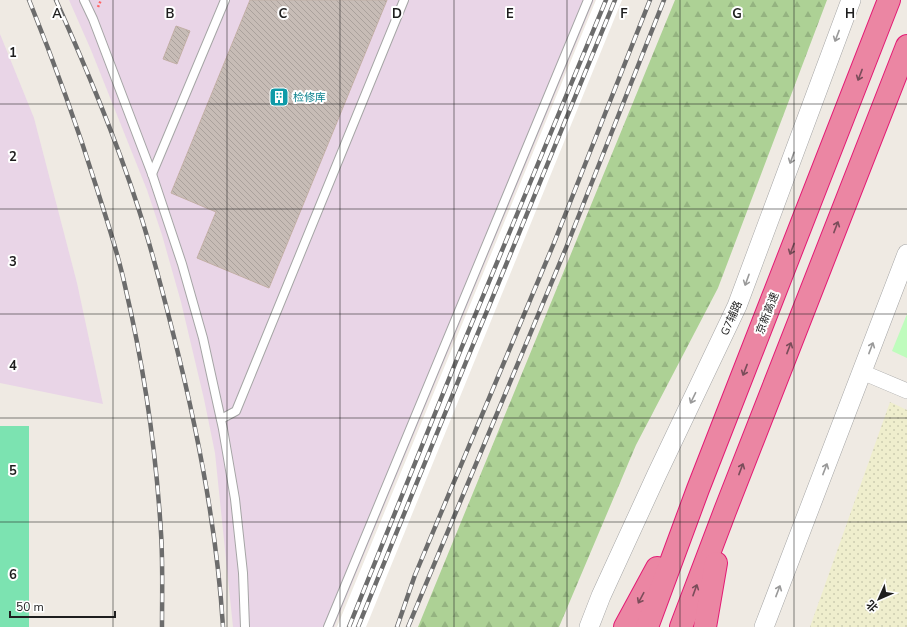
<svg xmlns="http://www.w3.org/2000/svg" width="907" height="627" font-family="'Nunito Sans','Noto Sans SC',sans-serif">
	<defs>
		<pattern id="farmland-dots" width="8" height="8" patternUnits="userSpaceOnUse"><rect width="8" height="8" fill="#efeecd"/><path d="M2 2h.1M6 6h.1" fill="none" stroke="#ccccb0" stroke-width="1.8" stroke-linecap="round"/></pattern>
		<pattern id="forest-firs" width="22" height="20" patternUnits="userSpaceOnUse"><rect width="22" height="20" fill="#add195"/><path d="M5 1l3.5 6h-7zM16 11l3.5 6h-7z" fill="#94b380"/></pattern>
		<pattern id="building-back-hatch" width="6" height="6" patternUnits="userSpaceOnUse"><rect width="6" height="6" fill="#c7bcb6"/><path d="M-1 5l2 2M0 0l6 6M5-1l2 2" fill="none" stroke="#aaa19c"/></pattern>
	</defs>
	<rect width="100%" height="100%" fill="#efeae3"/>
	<g fill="#e9d5e7">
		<polygon points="69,0 594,0 334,627 233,627 215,453 204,399 181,302 162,235 147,190 91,50"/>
		<polygon points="0,34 34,118 77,283 103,404 0,383"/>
	</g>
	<polygon fill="url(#farmland-dots)" points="890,402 907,410 907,627 810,627"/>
	<polygon fill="url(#forest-firs)" points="675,0 827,0 718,288 636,445 559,627 418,627"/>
	<polygon fill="#bffcbd" points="907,314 907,358 892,351"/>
	<rect fill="#7ce3b1" x="0" y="426" width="29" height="201"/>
	<polygon fill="#fff" points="596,0 622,0 366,627 337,627"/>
	<g fill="url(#building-back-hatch)" stroke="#c2afa5">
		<polygon points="250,0 387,0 269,288 197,258 216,212 171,193"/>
		<polygon points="176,26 190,31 177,64 163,59"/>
	</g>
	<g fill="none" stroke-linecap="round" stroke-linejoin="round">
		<defs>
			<g id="service">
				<polyline points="84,0 93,19 152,174 182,264 203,338 223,429 235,499 243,573 245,627"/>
				<polyline points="152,174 225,0"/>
				<polyline points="221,419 236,411 404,0"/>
				<polyline points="328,627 588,0"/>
			</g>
			<polyline id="minor" points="862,372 907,391"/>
			<g id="tertiary">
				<polyline points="589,627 601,596 657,474 737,306 851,0"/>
				<polyline points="764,627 907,254"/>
			</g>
			<g id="motorway">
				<polyline points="625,627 657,568"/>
				<polyline points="647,627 698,489 889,0"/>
				<polyline points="681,627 725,511 907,46"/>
				<polyline points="705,627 716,563"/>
			</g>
		</defs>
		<use href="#service" stroke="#a5a5a5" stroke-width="10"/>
		<use href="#minor" stroke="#a5a5a5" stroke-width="16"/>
		<use href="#tertiary" stroke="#a5a5a5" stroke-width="20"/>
		<use href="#motorway" stroke="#e31a74" stroke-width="24"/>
		<polyline stroke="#ff6565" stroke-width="2.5" stroke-dasharray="2 2" stroke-linecap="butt" points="98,7 101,0"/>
		<use href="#service" stroke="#fff" stroke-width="8"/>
		<use href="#minor" stroke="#fff" stroke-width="15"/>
		<use href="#tertiary" stroke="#fff" stroke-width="19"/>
		<use href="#motorway" stroke="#eb86a3" stroke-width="22"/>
		<defs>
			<g id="rail">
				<path d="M29,0C54,62 77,125 97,189C107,221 118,253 125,286C144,367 156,450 161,533C163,564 162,596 162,627"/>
				<path d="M56,0C86,68 115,136 138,207C152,250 163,293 174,337C198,432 217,529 223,627"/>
				<polyline points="349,627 459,354 606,0"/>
				<polyline points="358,627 468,357 615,0"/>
				<polyline points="397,627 415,575 554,243 650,0"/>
				<polyline points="408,627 566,248 664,0"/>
			</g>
		</defs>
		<use href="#rail" stroke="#6c6c6c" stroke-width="4.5"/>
		<use href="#rail" stroke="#fff" stroke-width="3" stroke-dasharray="9" stroke-linecap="butt"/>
	</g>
	<defs><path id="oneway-shaft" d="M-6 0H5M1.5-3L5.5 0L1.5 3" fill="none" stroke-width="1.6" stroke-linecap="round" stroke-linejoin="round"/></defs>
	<g stroke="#9a9a9a">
		<use href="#oneway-shaft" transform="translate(837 36) rotate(111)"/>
		<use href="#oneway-shaft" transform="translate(792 158) rotate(110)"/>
		<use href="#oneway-shaft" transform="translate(747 280) rotate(110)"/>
		<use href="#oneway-shaft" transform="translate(871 348) rotate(-69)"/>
		<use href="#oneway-shaft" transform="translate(693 398) rotate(116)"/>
		<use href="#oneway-shaft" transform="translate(825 469) rotate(-69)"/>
		<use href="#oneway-shaft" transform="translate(778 591) rotate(-69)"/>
	</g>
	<g stroke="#7a4d5a">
		<use href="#oneway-shaft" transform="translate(860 75) rotate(111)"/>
		<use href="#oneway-shaft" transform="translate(836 227) rotate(-69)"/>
		<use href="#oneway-shaft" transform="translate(792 249) rotate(111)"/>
		<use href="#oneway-shaft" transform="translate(789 348) rotate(-69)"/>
		<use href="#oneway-shaft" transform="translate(745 370) rotate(111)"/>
		<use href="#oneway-shaft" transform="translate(741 469) rotate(-69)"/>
		<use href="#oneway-shaft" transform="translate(695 590) rotate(-70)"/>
		<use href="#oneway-shaft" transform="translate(641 598) rotate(118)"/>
	</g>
	<path fill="none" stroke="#1e1e1e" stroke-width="1" stroke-opacity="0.55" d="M113,0V627M227,0V627M340,0V627M454,0V627M567,0V627M680,0V627M794,0V627M0,104H907M0,209H907M0,314H907M0,418H907M0,522H907"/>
	<defs>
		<symbol id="building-square" viewBox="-11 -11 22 22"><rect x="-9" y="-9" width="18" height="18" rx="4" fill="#0f9aa8" stroke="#fff"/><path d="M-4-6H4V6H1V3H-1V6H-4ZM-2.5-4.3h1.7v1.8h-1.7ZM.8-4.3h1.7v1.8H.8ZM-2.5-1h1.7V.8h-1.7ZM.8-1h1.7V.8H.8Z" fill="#fff"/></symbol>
	</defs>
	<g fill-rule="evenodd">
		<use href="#building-square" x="268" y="86" width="22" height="22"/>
	</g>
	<g text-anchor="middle" stroke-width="4" stroke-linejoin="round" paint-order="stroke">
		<g font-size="11" fill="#0d838f" stroke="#fff" text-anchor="start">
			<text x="293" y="101">检修库</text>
		</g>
		<g font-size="11" fill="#1e1e1e" stroke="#fff">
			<text transform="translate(767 313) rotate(-69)" y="4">京新高速</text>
			<text transform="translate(731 318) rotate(-66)" y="4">G7辅路</text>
		</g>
	</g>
	<g font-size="13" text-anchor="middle" font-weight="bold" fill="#1e1e1e" stroke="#fff" stroke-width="4" stroke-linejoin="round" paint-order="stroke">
		<text x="57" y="18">A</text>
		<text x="170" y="18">B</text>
		<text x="283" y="18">C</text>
		<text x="397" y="18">D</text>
		<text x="510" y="18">E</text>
		<text x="624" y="18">F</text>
		<text x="737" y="18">G</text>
		<text x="850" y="18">H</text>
		<text x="13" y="57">1</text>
		<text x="13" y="161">2</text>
		<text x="13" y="266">3</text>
		<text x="13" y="370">4</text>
		<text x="13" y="475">5</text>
		<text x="13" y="579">6</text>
	</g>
	<g transform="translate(879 599) rotate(225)" stroke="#ffffff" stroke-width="3" paint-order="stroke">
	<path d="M0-3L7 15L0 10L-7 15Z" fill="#1e1e1e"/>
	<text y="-6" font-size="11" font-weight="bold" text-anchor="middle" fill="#1e1e1e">北</text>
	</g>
	<path d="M10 611v6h105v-6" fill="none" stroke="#1e1e1e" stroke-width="2"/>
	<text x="16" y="611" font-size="12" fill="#1e1e1e" stroke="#ffffff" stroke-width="3" paint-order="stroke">50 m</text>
</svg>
